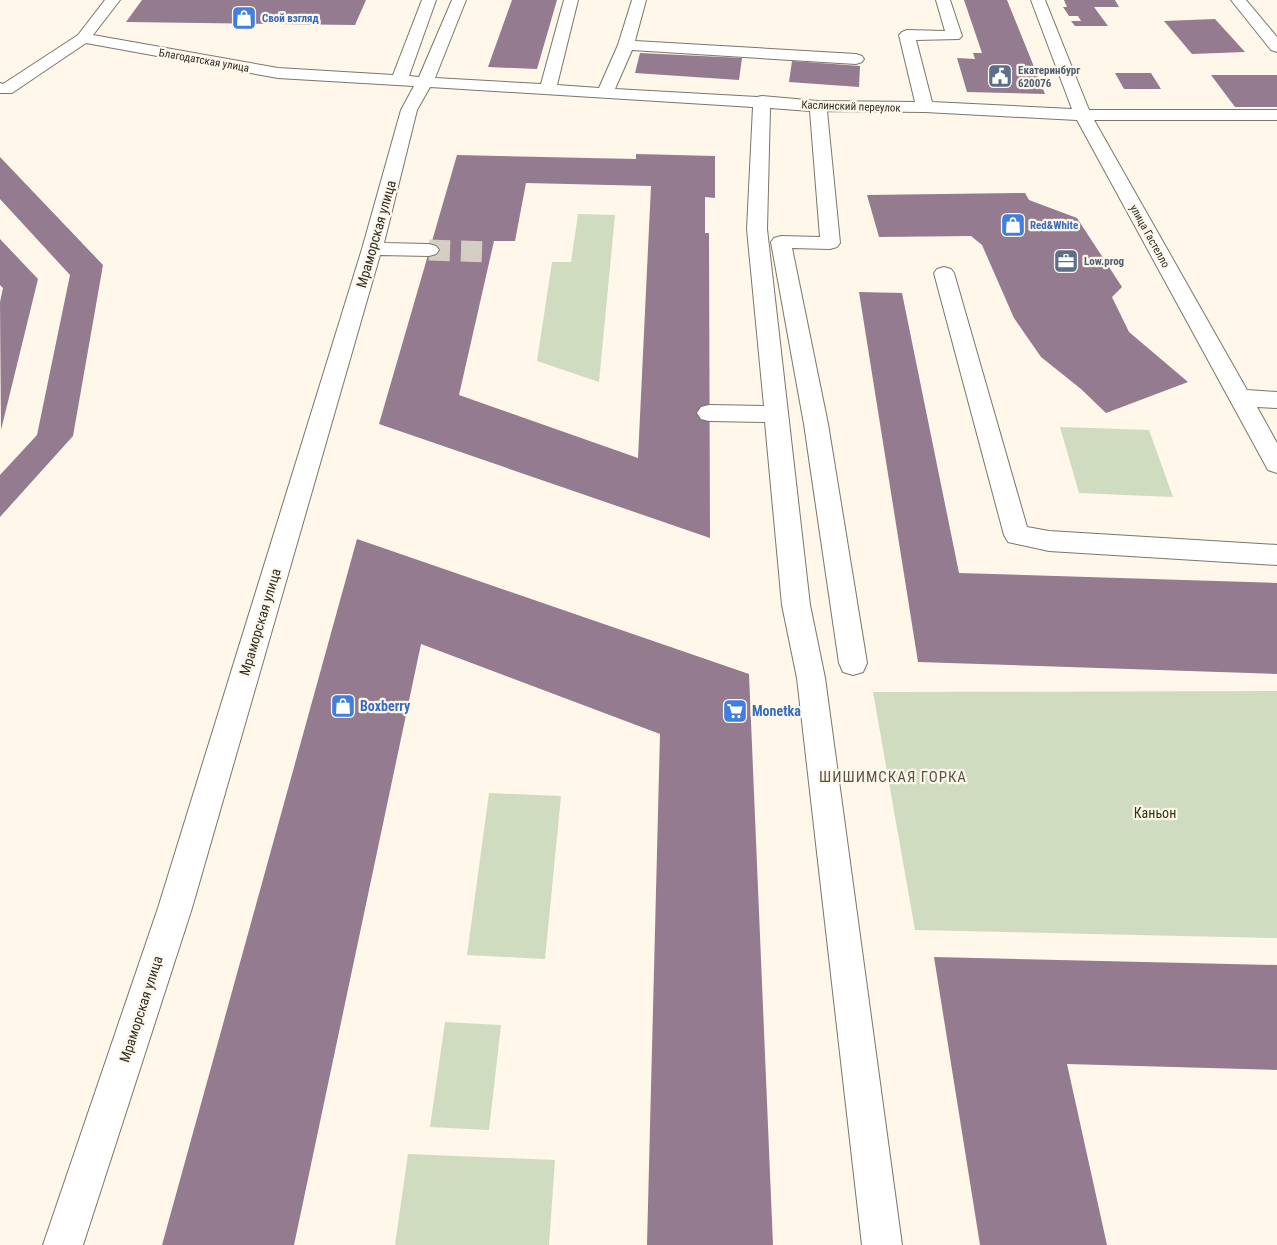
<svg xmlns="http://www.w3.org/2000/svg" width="1277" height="1245" font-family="'Roboto Condensed',sans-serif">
	<rect width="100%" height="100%" fill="#fef7ea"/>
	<g fill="#d0dcc0">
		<polygon points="578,214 615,215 599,382 537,361 552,262 571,262"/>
		<polygon points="1060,427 1149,430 1173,497 1079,493"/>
		<polygon points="1277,691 1277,938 915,930 873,692"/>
		<polygon points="489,793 561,796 545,959 467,955"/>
		<polygon points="445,1022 501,1025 489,1130 430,1127"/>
		<polygon points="408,1154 555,1160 549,1245 395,1245"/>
	</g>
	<g fill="#947b8f" fill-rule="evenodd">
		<polygon points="142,0 366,0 355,25 126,22"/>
		<polygon points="512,0 557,0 537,69 488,67"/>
		<polygon points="964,0 1007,0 1045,94 967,92 957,58 975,59 973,53 982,53"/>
		<polygon points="1064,0 1115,0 1119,7 1094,7 1108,26 1075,26 1071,21 1081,21 1078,16 1069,16 1063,7 1080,7 1067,7"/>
		<polygon points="1215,19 1245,52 1192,54 1164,21"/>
		<polygon points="640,53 742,58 739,80 635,73"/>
		<polygon points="792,61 860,66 859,87 789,82"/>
		<polygon points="1115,73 1151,73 1161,89 1124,89"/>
		<polygon points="1211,75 1277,75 1277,107 1235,107"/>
		<path d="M636,154L715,156V198L705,197V233H709L710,538L379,424L457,155L636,159ZM526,183L651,186L638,458L459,395L494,241H515Z"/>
		<polygon points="0,157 103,265 73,436 0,517 0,475 37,435 70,275 0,199"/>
		<polygon points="1025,193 1029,200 1077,218 1122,287 1112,297 1129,332 1188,382 1106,413 1081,389 1041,357 1014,318 982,245 971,236 879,237 867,195"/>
		<polygon points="0,239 38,279 1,430 0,302 3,288 0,285"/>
		<polygon points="859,292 902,293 959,573 1277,583 1277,674 918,662"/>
		<polygon points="357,539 749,674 773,1245 647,1245 660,734 421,644 294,1245 162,1245"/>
		<polygon points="934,957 1277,965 1277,1070 1067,1064 1107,1245 980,1245"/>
	</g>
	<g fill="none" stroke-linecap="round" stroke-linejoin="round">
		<polyline stroke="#d5cfc3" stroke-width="21" stroke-dasharray="21 11" stroke-linecap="butt" points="429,250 491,252"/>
		<defs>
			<g id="minor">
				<polygon points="105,0 120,0 93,35 278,68 393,75 422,0 436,0 409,76 419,77 452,0 466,0 435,78 541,84 564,0 578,0 557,85 599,88 618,45 632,0 646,0 635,41 856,54 862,56 864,59 862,62 856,64 632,50 615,89 757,97 762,96 818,101 915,102 899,35 902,32 907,30 945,31 936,0 950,0 962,36 959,39 916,40 932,102 1072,109 1031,0 1045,0 1089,110 1277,110 1277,120 1094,120 1247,390 1277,392 1277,408 1257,407 1277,443 1277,473 1268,470 1077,120 925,112 827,111 840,243 837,247 830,249 792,248 828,424 867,663 863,672 853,675 843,672 839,663 804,424 771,242 774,238 781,236 820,237 810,111 770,108 767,229 810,605 825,678 902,1245 862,1245 797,678 782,605 765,422 709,421 701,419 697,413 701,407 709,405 764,406 747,229 753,107 430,87 417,110 384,243 429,244 436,246 439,250 436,254 429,256 380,255 192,908 83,1245 43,1245 158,908 362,249 401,110 414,86 278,78 86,43 12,93 0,93 0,83 3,84 78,35"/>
				<polygon points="1231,0 1246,0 1277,37 1277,52 1271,50"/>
				<polygon points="944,267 951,269 954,273 1027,527 1049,531 1277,545 1277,565 1049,551 1008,542 1004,535 934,273 937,269"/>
			</g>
		</defs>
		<use href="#minor" stroke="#7c766b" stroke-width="2"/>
		<use href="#minor" fill="#fff" fill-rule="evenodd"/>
	</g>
	<defs>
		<symbol id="shop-square" viewBox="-11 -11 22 22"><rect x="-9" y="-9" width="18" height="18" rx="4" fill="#3f7fe0" stroke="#fef7ea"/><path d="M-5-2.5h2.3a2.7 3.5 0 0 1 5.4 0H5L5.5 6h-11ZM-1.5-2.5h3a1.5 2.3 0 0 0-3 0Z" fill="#fff"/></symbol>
		<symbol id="civic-square" viewBox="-11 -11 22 22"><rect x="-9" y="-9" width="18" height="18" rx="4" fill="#5c6f8a" stroke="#fef7ea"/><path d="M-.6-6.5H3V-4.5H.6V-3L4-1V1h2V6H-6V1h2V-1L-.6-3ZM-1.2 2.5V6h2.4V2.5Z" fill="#fff"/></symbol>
		<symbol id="office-square" viewBox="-11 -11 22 22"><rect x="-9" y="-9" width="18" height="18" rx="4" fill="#5c6f8a" stroke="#fef7ea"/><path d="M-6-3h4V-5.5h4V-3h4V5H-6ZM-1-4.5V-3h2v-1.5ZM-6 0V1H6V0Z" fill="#fff"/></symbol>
		<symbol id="supermarket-square" viewBox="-11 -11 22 22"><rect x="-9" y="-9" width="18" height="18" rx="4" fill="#3f7fe0" stroke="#fef7ea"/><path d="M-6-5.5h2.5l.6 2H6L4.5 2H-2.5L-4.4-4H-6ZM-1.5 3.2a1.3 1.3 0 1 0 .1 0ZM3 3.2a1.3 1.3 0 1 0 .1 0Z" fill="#fff"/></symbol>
	</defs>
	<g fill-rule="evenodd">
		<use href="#shop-square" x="230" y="4" width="28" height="28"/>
		<use href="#civic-square" x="986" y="62" width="28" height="28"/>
		<use href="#shop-square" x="999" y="211" width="28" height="28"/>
		<use href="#office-square" x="1052" y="247" width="28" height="28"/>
		<use href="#shop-square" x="329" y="692" width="28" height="28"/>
		<use href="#supermarket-square" x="721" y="697" width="28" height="28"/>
	</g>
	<g text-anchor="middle" stroke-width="4.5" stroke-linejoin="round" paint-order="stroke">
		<g font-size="11" font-weight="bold" fill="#366cbe" stroke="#fef7ea" text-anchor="start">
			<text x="262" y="22">Свой взгляд</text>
			<text x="1030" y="229">Red&amp;White</text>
		</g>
		<g font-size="11" fill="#2f2d28" stroke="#fef7ea">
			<text transform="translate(204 60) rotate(10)" y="4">Благодатская улица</text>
			<text transform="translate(851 106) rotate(2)" y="4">Каслинский переулок</text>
			<text transform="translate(1150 236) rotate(61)" y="4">улица Гастелло</text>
		</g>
		<g font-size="11" font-weight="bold" fill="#4e5e75" stroke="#fef7ea" text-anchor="start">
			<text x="1018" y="74">Екатеринбург<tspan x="1018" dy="13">620076</tspan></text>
			<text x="1084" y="265">Low.prog</text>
		</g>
		<g font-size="14" fill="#2f2d28" stroke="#fef7ea">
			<text transform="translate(376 234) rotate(-74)" y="5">Мраморская улица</text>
			<text transform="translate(260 622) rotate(-73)" y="5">Мраморская улица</text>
			<text transform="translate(141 1009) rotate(-72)" y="5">Мраморская улица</text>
		</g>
		<g font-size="14" font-weight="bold" fill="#366cbe" stroke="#fef7ea" text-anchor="start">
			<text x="360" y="711">Boxberry</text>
			<text x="752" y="716">Monetka</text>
		</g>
		<g font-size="14" fill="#2b3a0a" stroke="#fef7ea">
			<text x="1155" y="818">Каньон</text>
		</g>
		<g font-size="15" letter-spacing="1" fill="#595449" stroke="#fef7ea">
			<text x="893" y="782">ШИШИМСКАЯ ГОРКА</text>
		</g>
	</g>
</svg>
